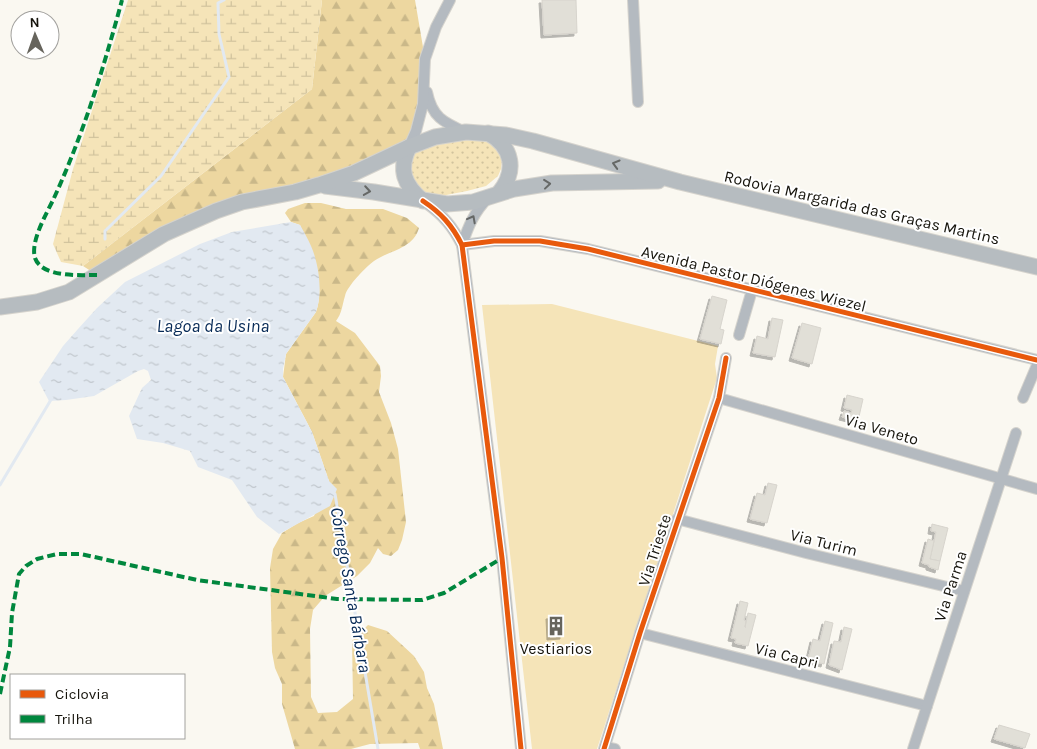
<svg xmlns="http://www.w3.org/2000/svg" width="1037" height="749" font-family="Karla,sans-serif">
	<defs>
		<pattern id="grass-dots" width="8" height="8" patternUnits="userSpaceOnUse" patternTransform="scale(1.25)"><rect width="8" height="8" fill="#f5e4b8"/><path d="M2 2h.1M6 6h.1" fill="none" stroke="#d1c39d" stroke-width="1.8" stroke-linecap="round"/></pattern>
		<pattern id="forest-firs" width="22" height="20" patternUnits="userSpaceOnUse" patternTransform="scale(1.25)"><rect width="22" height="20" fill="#edd7a0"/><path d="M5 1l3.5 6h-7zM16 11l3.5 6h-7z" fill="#cab889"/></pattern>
		<pattern id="wetland-marsh" width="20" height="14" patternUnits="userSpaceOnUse" patternTransform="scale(1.25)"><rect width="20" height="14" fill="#f5e4b8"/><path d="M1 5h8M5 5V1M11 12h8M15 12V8" fill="none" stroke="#d1c39d"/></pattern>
		<pattern id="water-ripples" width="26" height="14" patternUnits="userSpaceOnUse" patternTransform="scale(1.25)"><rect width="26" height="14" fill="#e2e9f1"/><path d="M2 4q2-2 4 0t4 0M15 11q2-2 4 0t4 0" fill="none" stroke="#c1c7cd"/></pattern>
		<filter id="shadow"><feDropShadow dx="-3" dy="3" stdDeviation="0" flood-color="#0004"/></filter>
	</defs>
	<rect width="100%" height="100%" fill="#faf8f1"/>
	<path fill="url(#grass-dots)" d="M464,137L490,141L500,153L502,161L501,169L498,176L486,186L467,191L441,196L422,193L411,182C411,175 409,165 411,158C415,145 452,139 464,137Z"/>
	<g fill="url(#forest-firs)">
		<polygon points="322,0 415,0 425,59 425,81 409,147 372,165 242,202 97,275 83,266 312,89"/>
		<path d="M305,203H321L346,209H383L407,218L419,228C413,249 390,250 374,261C366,267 347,286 345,296C342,306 342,313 336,321L355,333L380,366L381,376L379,392L391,423L398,449L406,522L402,540L398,550L391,556L383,554L378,548L370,563L357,576L325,596L313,610L310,629L311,697L318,713L337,712L353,699L352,641L368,625L387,631L414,656L424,672L427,688L434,704L443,749H420L418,743L370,744L351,749H295L282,704V684L275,668L272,652L270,568L273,549L282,533L298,523L314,516L329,481L312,432L283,377L286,354L316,312C326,283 311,252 300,225L291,222L285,213L288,209Z"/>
	</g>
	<polygon fill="url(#wetland-marsh)" points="128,0 322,0 312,89 83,266 61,262 53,244 73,169"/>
	<polygon fill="#f5e4b8" points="552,304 718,346 715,364 717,378 597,749 532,749 482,305"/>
	<path fill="url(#water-ripples)" d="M291,222L300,225C304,232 308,239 311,246C319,264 323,293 316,312L286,354L283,369V377L312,432L329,481L337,489L330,506L279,534L257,517L232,480L198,467L190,451L163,443L137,439L129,416L142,388L151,380L148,371L144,369L138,371L94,396L66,400L49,401L39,382L63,346L78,329L97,308L125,282L200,244L232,232Z"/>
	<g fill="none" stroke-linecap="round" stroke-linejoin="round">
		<g stroke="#e2e9f1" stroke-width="3">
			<polyline points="105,239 105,231 161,176 229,77 219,34 218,3 224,0"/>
			<polyline points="0,485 52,398"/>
			<polyline points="332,492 335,494 378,749"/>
		</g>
	</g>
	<g fill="#e1dfd7" stroke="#d7d4cd" filter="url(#shadow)">
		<polygon points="542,0 576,0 577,33 544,35"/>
		<polygon points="712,296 727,300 720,329 724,330 721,344 700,339"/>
		<polygon points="772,318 783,320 775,357 753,353 757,336 768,339"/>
		<polygon points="802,323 821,328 812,364 792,358"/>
		<polygon points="847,395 863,399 858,421 842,417 844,411 851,413 852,410 844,408"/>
		<polygon points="768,483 777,485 767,523 750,519 757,493 765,495"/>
		<polygon points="932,524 948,528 940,561 930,559 936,532 931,531"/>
		<polygon points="928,539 934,541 930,559 940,561 938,570 929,567 929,565 922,563"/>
		<polygon points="740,601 748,603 744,620 746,621 745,627 746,627 745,627 748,613 756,615 748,646 735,643 736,639 731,638"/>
		<polygon points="562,615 563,636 550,637 549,616"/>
		<polygon points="825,621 833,623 824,664 808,660 813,639 820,641"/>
		<polygon points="844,627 852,629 842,670 829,665 834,641 841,642"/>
		<polygon points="999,725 1030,734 1025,748 994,739"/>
	</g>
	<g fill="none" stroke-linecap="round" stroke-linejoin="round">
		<defs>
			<g id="minor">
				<polyline points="633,0 638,102"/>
				<path d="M427,92C432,117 443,122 465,132"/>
				<polyline points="409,147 416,131 423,104 425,59 436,27 450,0"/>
				<path d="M426,203C443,215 453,227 462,245L502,558L521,749"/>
				<polyline points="462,245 494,241 540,241 588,249 1037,360"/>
				<path d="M462,245C468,227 474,212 488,198"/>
				<polyline points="739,335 752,290"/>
				<polyline points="719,398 1037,489"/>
				<polyline points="1023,398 1037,365"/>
				<polyline points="677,519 806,553 964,591"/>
				<polyline points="640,633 927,706"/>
				<polyline points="605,747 615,749"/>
				<polyline points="604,749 640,633 719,398 726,358"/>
				<polyline points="913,749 1016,433"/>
			</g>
			<g id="primary">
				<path d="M488,133C513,147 517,171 499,193"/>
				<path d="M409,147C398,170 404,185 423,201"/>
				<polyline points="325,186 374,192 447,204 473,202 514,189 552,183 658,181"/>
				<polyline points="0,307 37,302 69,292 164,234 216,211 242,202 295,192 319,185 354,173 409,147 435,137 466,132 506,135 533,141 680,182 1037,267"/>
			</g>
		</defs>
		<use href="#minor" stroke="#d5d3cd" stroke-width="12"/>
		<use href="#primary" stroke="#d5d3cd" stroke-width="17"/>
		<use href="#minor" stroke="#b4bac0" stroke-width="10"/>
		<use href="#primary" stroke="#b6bcc0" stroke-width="15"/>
		<g stroke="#00873e" stroke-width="4" stroke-dasharray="8 4" stroke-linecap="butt">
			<path d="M97,275C80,275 42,278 35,258C30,241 47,213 54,198C83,135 104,67 122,0"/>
			<polyline points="0,694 10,647 12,613 19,574 26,566 37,559 57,554 81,554 197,580 337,599 422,600 444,593 502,558"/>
		</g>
		<defs>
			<g id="cycleway">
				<path d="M423,201C441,213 452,225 462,245L502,558L521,749"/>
				<polyline points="462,245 494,241 540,241 588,249 1037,360"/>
				<polyline points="604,749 640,633 719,398 726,358"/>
			</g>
		</defs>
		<use href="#cycleway" stroke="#fff" stroke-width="8"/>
		<use href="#cycleway" stroke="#e8590c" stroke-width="5"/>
	</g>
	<defs><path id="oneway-chevron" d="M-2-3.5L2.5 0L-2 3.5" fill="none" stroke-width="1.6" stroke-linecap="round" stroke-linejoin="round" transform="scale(1.25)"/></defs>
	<g stroke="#666866">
		<use href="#oneway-chevron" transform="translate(616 164) rotate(-164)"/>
		<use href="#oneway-chevron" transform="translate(547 184) rotate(-6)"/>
		<use href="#oneway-chevron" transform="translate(367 191) rotate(9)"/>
	</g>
	<use stroke="#656766" href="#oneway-chevron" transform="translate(472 219) rotate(-62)"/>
	<defs>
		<symbol id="building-bare" viewBox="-9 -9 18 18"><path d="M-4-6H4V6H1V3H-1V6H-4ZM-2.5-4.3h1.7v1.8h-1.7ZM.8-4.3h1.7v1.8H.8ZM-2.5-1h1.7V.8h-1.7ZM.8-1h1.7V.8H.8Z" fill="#66645c" stroke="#fff" stroke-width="2.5" paint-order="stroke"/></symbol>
	</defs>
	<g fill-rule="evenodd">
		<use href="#building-bare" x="542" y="612" width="28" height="28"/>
	</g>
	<g text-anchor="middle" stroke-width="4" stroke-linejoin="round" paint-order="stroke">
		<g font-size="16" fill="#16140c" stroke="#fff">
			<text transform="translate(862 207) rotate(13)" y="6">Rodovia Margarida das Graças Martins</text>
			<text transform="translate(754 278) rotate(14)" y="6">Avenida Pastor Diógenes Wiezel</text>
			<text transform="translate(882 429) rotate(16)" y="6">Via Veneto</text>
			<text transform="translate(824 542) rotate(14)" y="6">Via Turim</text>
			<text transform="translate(654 550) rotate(-72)" y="6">Via Trieste</text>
			<text transform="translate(950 586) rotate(-72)" y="6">Via Parma</text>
			<text transform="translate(787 655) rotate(14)" y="6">Via Capri</text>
		</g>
		<g font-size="16" fill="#16140c" stroke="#fff">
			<text x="556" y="654">Vestiarios</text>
		</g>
		<g font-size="18" font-style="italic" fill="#062956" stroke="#fff">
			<text x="213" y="332">Lagoa da Usina</text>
			<text transform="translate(351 590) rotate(80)" y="6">Córrego Santa Bárbara</text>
		</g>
	</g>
	<rect x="10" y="674" width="175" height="65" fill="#ffffff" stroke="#a2a19e"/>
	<rect x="20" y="690" width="25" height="8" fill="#e8590c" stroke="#a2a19e"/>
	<text x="55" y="699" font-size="15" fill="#16140c">Ciclovia</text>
	<rect x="20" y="715" width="25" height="8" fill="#00873e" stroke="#a2a19e"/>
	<text x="55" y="724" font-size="15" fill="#16140c">Trilha</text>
	<g transform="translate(35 35) rotate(358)"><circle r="24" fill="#ffffff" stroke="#a2a19e"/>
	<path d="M0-4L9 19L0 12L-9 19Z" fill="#66645c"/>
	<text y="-8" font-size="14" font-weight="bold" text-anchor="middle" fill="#16140c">N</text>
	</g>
</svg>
